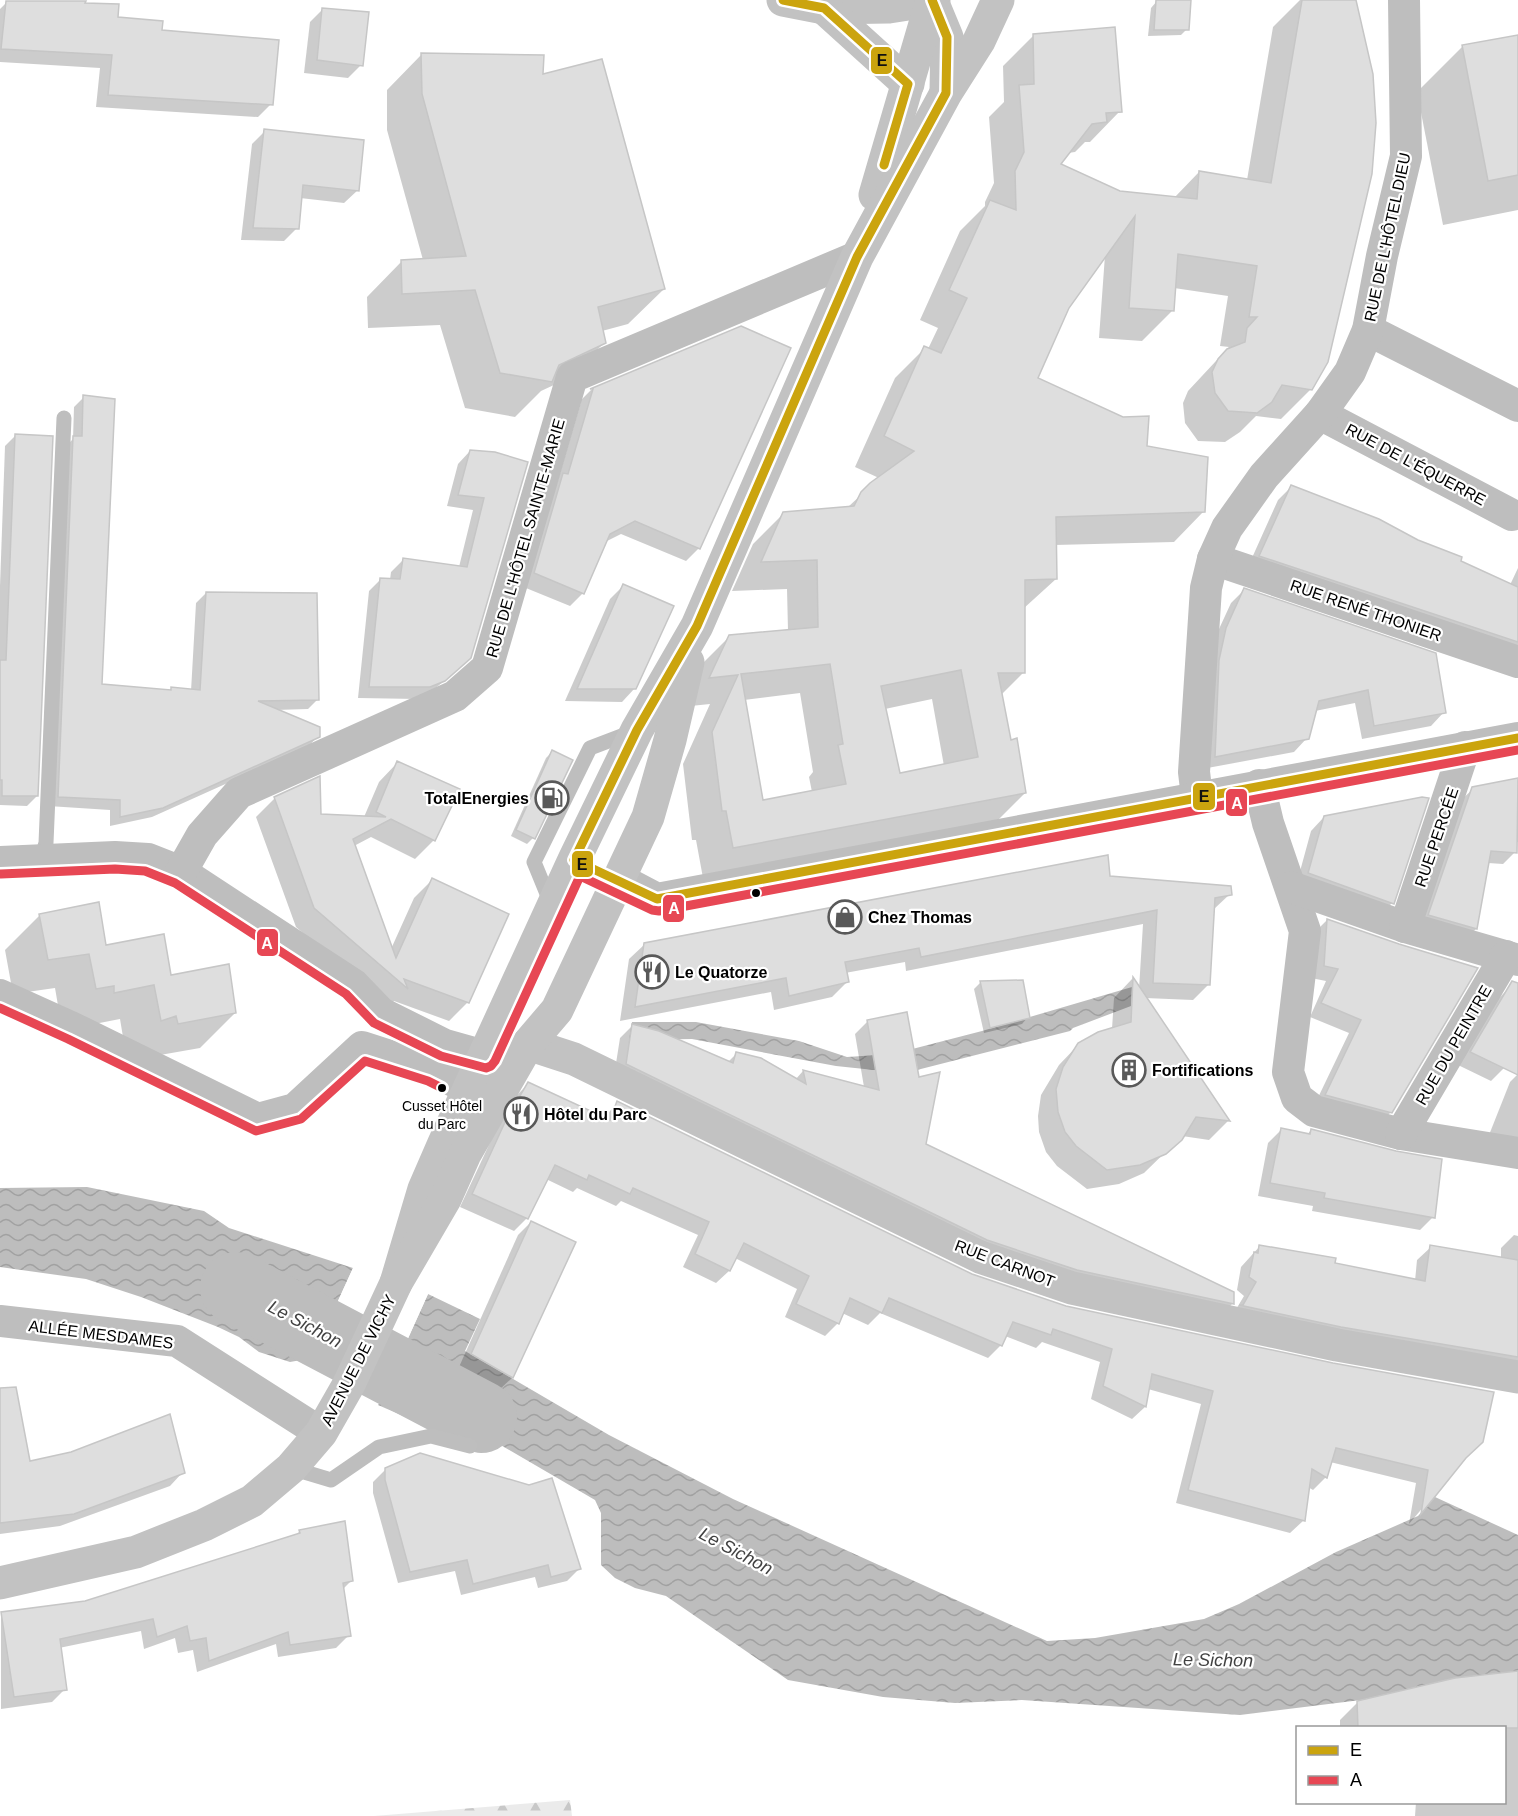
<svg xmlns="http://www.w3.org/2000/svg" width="1518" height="1816" font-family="Helvetica,sans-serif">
	<defs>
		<pattern id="forest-firs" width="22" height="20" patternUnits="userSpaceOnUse" patternTransform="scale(1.5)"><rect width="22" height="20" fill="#ebebeb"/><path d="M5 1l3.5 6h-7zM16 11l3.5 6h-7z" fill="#c8c8c8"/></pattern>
		<pattern id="water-waves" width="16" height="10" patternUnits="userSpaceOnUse" patternTransform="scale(1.5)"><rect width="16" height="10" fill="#bdbdbd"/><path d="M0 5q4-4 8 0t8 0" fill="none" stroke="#a1a1a1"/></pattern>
	</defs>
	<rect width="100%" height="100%" fill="#fff"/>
	<polygon fill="url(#forest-firs)" points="570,1800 572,1816 374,1816"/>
	<g fill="url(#water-waves)">
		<polygon points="1132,987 1131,1006 1073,1028 1070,1031 913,1071 874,1070 836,1066 692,1039 629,1040 632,1022 696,1022 799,1041 847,1057 893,1054 982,1031"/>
		<polygon points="87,1187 204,1211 229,1228 353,1268 312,1358 290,1362 259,1352 239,1337 218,1327 141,1297 86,1279 0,1267 0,1188"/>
		<polygon points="428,1294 480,1319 465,1351 609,1435 733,1499 1047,1641 1095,1638 1204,1619 1239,1604 1336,1552 1418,1516 1435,1497 1518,1535 1518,1671 1455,1679 1361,1700 1240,1715 1022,1700 955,1703 883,1697 788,1680 666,1596 635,1588 615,1578 601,1565 601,1513 595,1500 420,1398 408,1418 378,1405"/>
	</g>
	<g fill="#fff">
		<polygon points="353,1268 355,1269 314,1359 312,1358"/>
		<polygon points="425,1293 428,1294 378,1405 375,1403"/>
	</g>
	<g fill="#0003" fill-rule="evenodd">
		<polygon points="1190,0 1187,29 1181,35 1148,36 1151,8 1157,1"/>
		<path d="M1300,0H1355L1311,389L1281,419L1256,416L1240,432L1225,442L1198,441L1185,423L1183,403L1188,391L1229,347L1220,346L1228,296L1174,288L1172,311L1142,341L1099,338L1105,255L1068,307L1036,379L1146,447L1204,511L1174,542L1055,545L1056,579L1023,609L1024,672L1001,695L1010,741L1025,793L995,823L703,878L696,840H692L683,764L710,704L681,707L699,667L730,636L788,631L787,589L732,591L753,544L784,513L847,508L879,478L855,467L895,378L925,348L928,349L938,328L920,320L960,231L985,206V202L994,183L989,117L1004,102L1003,66L1034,35L1120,111L1090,142H1085L1075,152L1068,153L1058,165L1120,193L1174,198L1199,172L1247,180L1273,27ZM800,693L813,772L809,777L812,792L761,801L744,700ZM932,699L944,766L898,775L885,709Z"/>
		<polygon points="7,2 83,4 116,18 161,31 271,104 258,117 96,107 100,68 0,62 0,9"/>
		<polygon points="323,9 361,65 348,78 304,73 310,22"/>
		<polygon points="1518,36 1518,210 1443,225 1417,92 1462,47"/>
		<polygon points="422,54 542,76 664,289 628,324 602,331 605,342 569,378 541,391 515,417 465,408 440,325 368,328 367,297 402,261 423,260 387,130 387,90"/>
		<polygon points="265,131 358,190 344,203 300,198 297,228 284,241 241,240 252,144"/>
		<polygon points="741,327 699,548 686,561 621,534 605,542 583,593 570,606 521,586 558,480 581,402 579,402 591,390"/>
		<polygon points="84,397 100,686 169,691 172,688 191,691 196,603 206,593 318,699 308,709 275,710 318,736 308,747 152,817 110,826 110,810 48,806 64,448 73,439 74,407"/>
		<polygon points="15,436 37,796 27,806 0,805 0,586 5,446"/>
		<polygon points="470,451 494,453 457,670 431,692 417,699 358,698 369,591 381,579 390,580 391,572 404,559 459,567 473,510 447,506 458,464"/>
		<polygon points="1291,487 1510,585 1518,568 1518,657 1247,569 1278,500"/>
		<polygon points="623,586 635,688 622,702 565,701 610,599"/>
		<polygon points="1244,590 1444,712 1431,726 1362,739 1355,703 1315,711 1307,738 1294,752 1202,769 1213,642 1231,603"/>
		<polygon points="552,752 533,838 527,844 511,836 546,758"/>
		<polygon points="397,763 434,840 415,859 371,837 354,846 391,949 414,898 432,880 468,1002 449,1021 394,1001 388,1007 296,927 256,817 275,798 319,815 364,817 379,782"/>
		<polygon points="1518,780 1518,842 1516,842 1515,852 1503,864 1488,863 1476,929 1463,941 1417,927 1460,801 1473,789"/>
		<polygon points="1324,817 1392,903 1379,916 1296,886 1311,831"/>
		<polygon points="1109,877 1230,894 1213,910 1208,985 1193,1000 1145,998 1228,1121 1209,1140 1182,1136 1144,1173 1119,1184 1087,1189 1057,1166 1046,1152 1039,1132 1038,1116 1041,1095 1059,1065 1079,1044 1112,1029 1114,998 1132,979 1139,989 1143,924 906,971 905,962 845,973 847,982 832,997 774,1010 771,992 620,1021 629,959 645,944"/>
		<polygon points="40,915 105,946 235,1013 200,1048 143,1058 126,1055 120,1019 79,1027 61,1023 55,988 13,994 5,950"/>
		<polygon points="1327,920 1399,945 1391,1112 1378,1125 1313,1108 1349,1033 1310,1017 1326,981 1311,978 1314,933"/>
		<polygon points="981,982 1028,1017 1022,1024 984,1033 974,989"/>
		<polygon points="1508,989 1504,1068 1491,1081 1458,1065 1497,1000"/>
		<polygon points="868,1021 924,1145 1233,1303 1220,1316 1064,1282 614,1076 620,1038 633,1025 728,1062 737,1053 795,1080 803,1071 864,1087 855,1034"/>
		<polygon points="1518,1074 1518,1139 1489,1135 1510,1082"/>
		<polygon points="528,1084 603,1119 617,1103 971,1275 1462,1461 1409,1524 1416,1483 1330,1462 1326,1477 1313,1490 1308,1487 1303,1521 1290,1533 1176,1503 1201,1404 1148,1389 1145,1407 1132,1419 1091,1399 1100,1362 1042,1342 1036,1348 1005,1336 1001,1345 988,1358 880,1313 868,1325 842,1313 838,1323 825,1336 785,1317 797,1289 735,1258 729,1271 716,1283 683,1267 698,1235 621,1201 616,1206 577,1188 573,1192 546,1179 527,1218 514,1231 460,1207 494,1134 515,1097"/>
		<polygon points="1281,1130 1307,1135 1311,1130 1433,1217 1420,1230 1312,1211 1313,1206 1258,1196 1268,1143"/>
		<polygon points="531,1222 574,1242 512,1378 499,1390 459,1367 518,1235"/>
		<polygon points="1514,1235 1518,1236 1518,1371 1235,1311 1244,1296 1237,1290 1241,1267 1260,1246 1333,1264 1415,1281 1417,1260 1431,1247 1501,1258 1501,1248"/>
		<polygon points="0,1438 29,1463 183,1472 170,1486 60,1526 0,1534"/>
		<polygon points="386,1469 579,1569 567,1581 538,1588 535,1577 461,1595 455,1571 398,1583 373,1493 373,1482"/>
		<polygon points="300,1531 352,1580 342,1590 349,1635 336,1648 278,1657 276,1644 197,1672 193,1650 178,1653 175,1638 144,1649 141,1631 59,1648 65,1689 52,1702 1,1709 1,1614 85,1602 295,1536"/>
		<polygon points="1518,1672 1518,1816 1415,1816 1416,1802 1504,1802 1504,1728 1340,1728 1340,1720 1358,1702"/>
	</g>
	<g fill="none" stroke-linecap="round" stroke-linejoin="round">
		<polyline stroke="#bdbdbd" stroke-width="72" points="236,1288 481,1417"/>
	</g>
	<g fill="#dedede" stroke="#c6c6c6" stroke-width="1.5" fill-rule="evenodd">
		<polygon points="1156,0 1191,0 1189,30 1154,30"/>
		<path d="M1302,0H1356L1373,74L1376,123L1372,174L1328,362L1312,390L1282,385L1272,402L1257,413L1228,411L1215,393L1212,372L1218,359L1227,349L1245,342L1247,328L1257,317H1249L1257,266L1178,254L1174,311L1129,308L1135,216L1069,308L1038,378L1123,417L1149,416L1147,446L1208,457L1205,512L1056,517L1057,579L1025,580V673H998L1011,740L1017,738L1026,793L733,848L726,811H722L712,732L738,675L709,678L729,635L818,627L817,560L761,562L783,512L854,506L861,492L870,483L914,451L884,436L924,346L941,353L967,298L949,290L990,200L1016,210L1015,171L1024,152L1019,85L1034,84L1033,34L1115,27L1122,112L1106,113L1107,122L1092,124L1061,164L1120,191L1197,199L1199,171L1271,183ZM830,664L843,744L838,745L846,784L763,800L741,674ZM961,670L978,757L900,773L881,686Z"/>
		<polygon points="6,1 86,1 85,3 119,4 118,17 163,21 162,30 279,40 273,105 108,95 112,55 1,49"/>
		<polygon points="322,8 369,12 363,66 317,60"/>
		<polygon points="1518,35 1518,175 1488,181 1462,45"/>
		<polygon points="421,53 544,55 543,74 602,59 665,289 598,307 606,343 559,365 552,382 500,373 475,290 402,294 401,260 466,256 422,94"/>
		<polygon points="264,129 364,140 359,191 303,185 299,229 253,228"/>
		<polygon points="741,326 791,348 700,549 635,521 610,534 584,594 534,573 563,473 568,474 593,389 590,389"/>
		<polygon points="83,395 115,399 102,684 171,690 171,687 200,690 206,592 317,593 319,700 258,701 320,727 320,737 163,808 120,817 120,800 58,797 73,436 82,436"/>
		<polygon points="15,434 53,436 38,796 2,796 2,780 0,780 0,660 6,660"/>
		<polygon points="470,450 495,452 528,462 471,658 445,681 430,687 369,687 380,578 400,579 403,558 467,567 484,498 458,495"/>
		<polygon points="1291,485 1379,519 1418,540 1462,557 1461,561 1518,587 1518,642 1259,556"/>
		<polygon points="623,584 674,606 636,689 577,689"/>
		<polygon points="1244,588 1436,653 1446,713 1374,726 1368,690 1319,701 1309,739 1215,757 1219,660 1226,628"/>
		<polygon points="552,750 573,760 535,839 516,830"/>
		<polygon points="397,761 460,789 435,841 391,819 353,839 396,958 432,878 509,914 469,1003 404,979 408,989 314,908 274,797 320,776 321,814 386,817 376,812"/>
		<polygon points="1518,778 1517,853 1491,851 1477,929 1428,915 1472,787"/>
		<polygon points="1422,797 1429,798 1394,904 1308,873 1324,816"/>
		<polygon points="1108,855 1110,876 1231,886 1232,895 1215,898 1210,985 1153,983 1157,910 921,957 919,948 845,962 849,982 789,996 786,978 635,1007 644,943"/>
		<polygon points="99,902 106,945 164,934 171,975 229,964 236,1013 178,1024 176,1016 161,1021 154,985 114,993 114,986 96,989 89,954 48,960 39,914"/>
		<polygon points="1327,919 1399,944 1478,968 1392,1113 1325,1095 1361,1020 1321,1003 1338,969 1324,966"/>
		<polygon points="1133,977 1230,1121 1196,1117 1182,1140 1166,1154 1140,1165 1107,1170 1076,1146 1065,1132 1058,1112 1056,1089 1063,1067 1078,1043 1098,1032 1131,1022"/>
		<polygon points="1023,980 1030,1018 990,1028 980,981"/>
		<polygon points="1512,981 1518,983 1518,1075 1470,1052"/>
		<polygon points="907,1012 919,1077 940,1072 926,1144 1234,1292 1234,1304 1077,1270 987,1240 626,1064 632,1024 659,1031 733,1063 736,1052 761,1058 806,1084 803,1070 879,1090 867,1020"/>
		<polygon points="528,1082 610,1120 617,1101 972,1274 1066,1306 1333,1363 1494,1392 1483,1442 1466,1458 1421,1514 1428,1470 1336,1448 1327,1478 1312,1469 1305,1521 1188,1490 1213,1391 1152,1374 1146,1407 1103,1386 1112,1349 1053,1329 1051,1335 1013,1322 1002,1346 889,1298 882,1313 850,1298 839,1324 796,1304 809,1276 744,1243 730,1271 695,1254 709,1222 633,1188 630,1194 589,1175 587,1180 555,1165 528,1219 472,1194 506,1120"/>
		<polygon points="1281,1128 1310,1134 1311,1129 1396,1151 1442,1159 1435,1218 1324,1198 1325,1193 1270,1183"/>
		<polygon points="531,1221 576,1242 513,1378 471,1354"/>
		<polygon points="1259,1245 1336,1258 1335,1263 1425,1281 1430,1245 1518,1260 1518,1357 1341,1327 1239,1305 1243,1305 1256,1282 1249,1277 1254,1252 1258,1253"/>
		<polygon points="16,1387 30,1461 71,1452 170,1414 185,1473 74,1514 0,1523 0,1388"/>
		<polygon points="420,1453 529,1485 552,1478 581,1569 551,1577 548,1565 473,1584 467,1560 410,1572 385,1480 385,1468"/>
		<polygon points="345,1521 353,1581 343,1583 351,1636 290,1645 288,1632 209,1661 206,1638 190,1641 187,1626 157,1637 153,1619 60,1639 67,1690 14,1697 1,1612 85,1601 300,1533 299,1530"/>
		<polygon points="1518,1671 1518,1728 1358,1728 1357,1701 1455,1678"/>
	</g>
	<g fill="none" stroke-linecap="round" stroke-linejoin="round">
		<g stroke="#bebebe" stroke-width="15">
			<polyline points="41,859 46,843 64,418"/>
			<polyline points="552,906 534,862 590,748 632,732"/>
			<polyline points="291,1468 331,1480 379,1447 431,1436 470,1446"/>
		</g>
		<g stroke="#bebebe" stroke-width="32">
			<polyline points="1368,330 1518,406"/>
			<polyline points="1320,414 1512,515"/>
			<polyline points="1213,559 1518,662"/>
			<polyline points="1259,785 1268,823 1305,931 1288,1072 1297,1098 1314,1111 1401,1134 1518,1153"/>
			<polyline points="1197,797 1194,772 1206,588 1213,559 1227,528 1264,476 1320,414 1350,372 1368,330 1382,256 1406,156 1404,0"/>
			<polyline points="0,862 115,857 148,859 181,872 354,985 381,1013 445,1045 484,1056 487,1070 484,1080"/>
			<polyline points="181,872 202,835 239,793 455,696 487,668 572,377 857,257"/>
			<polyline points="619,879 657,899 1518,738"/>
			<polyline points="1291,887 1405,927 1518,960"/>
			<polyline points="1405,927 1465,747"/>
			<polyline points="0,995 73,1028 258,1119 295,1109 362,1047 433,1070 469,1089"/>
			<polyline points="1401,1134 1506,956"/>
			<polyline points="0,1321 177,1341 321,1433"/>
		</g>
		<g stroke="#c2c2c2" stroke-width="33">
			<polyline points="783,0 824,8 889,7 934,0"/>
			<polyline points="932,1 947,37 946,92"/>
			<polyline points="824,8 908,84"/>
			<polyline points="875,195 932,0"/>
			<polyline points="528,1044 574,1059 980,1257 1072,1288 1337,1345 1518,1377"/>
			<polyline points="396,1283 424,1189 444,1143 574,860 637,730 697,626 857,257 946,93 979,41 998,0"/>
			<polyline points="0,1583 136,1552 204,1525 252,1501 291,1468 321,1433 349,1384 396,1283 445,1199 465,1154 528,1044 557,1010 648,817 670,740 688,662"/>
		</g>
		<defs>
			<g id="bus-1">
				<polyline points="783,0 824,8 908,84 884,165"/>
				<polyline points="932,0 947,37 946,93 857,257 697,626 637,730 574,860 657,899 1518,738"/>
			</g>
			<g id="bus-2">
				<polyline points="1,874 115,869 145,871 175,883 346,994 374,1023 441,1056 486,1068 491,1066 495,1061 580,876 652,910 659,911 1518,750"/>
				<polyline points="0,1008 68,1039 256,1131 301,1119 365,1061 428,1081 442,1088"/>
			</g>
		</defs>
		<use href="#bus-1" stroke="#fff" stroke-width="14"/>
		<use href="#bus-2" stroke="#fff" stroke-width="14"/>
		<use href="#bus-1" stroke="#cba40e" stroke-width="9"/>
		<use href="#bus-2" stroke="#e74754" stroke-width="9"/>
	</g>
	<defs>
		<symbol id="fuel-ring" viewBox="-11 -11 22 22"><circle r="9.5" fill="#fff" stroke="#595959" stroke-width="1.5"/><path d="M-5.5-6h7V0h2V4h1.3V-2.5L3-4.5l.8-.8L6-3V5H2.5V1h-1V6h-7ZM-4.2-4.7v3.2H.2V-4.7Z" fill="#595959"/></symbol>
		<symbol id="shop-ring" viewBox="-11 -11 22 22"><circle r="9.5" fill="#fff" stroke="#595959" stroke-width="1.5"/><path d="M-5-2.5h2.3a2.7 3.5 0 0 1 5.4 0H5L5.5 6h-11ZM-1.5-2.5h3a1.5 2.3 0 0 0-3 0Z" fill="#595959"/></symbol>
		<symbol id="restaurant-ring" viewBox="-11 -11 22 22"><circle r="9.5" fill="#fff" stroke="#595959" stroke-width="1.5"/><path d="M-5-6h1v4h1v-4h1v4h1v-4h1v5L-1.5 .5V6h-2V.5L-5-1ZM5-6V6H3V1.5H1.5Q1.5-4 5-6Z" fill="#595959"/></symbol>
		<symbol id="building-ring" viewBox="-11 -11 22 22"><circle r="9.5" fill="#fff" stroke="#595959" stroke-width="1.5"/><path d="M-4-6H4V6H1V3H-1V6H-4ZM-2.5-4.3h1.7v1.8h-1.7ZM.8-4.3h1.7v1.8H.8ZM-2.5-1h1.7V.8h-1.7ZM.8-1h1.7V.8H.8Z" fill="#595959"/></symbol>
	</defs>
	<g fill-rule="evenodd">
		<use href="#fuel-ring" x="533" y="779" width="38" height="38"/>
		<use href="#shop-ring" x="826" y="898" width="38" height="38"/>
		<use href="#restaurant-ring" x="633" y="953" width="38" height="38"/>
		<use href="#building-ring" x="1110" y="1051" width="38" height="38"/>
		<use href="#restaurant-ring" x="502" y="1095" width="38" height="38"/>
	</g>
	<g fill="#000" stroke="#fff" stroke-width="2">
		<circle cx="756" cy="893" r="5"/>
		<circle cx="442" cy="1088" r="5"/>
	</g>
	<g text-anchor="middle" stroke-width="4.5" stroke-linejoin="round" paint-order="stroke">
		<g font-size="14" fill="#000" stroke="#fff">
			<text x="442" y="1111">Cusset Hôtel<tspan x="442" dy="18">du Parc</tspan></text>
		</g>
		<g font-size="16" fill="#000" stroke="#fff">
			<text transform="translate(1387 237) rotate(-78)" y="6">RUE DE L'HÔTEL DIEU</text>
			<text transform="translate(1416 464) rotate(28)" y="6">RUE DE L'ÉQUERRE</text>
			<text transform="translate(525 538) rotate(-74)" y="6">RUE DE L'HÔTEL SAINTE-MARIE</text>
			<text transform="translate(1366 610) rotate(19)" y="6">RUE RENÉ THONIER</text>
			<text transform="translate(1436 837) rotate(-71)" y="6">RUE PERCÉE</text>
			<text transform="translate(1453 1045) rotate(-60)" y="6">RUE DU PEINTRE</text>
			<text transform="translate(1005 1263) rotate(21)" y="6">RUE CARNOT</text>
			<text transform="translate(101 1334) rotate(7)" y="6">ALLÉE MESDAMES</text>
			<text transform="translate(358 1360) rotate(-63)" y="6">AVENUE DE VICHY</text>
		</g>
		<g font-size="16" font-weight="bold" fill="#000" stroke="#fff" text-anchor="start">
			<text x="529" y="804" text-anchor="end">TotalEnergies</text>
			<text x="868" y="923">Chez Thomas</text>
			<text x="675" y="978">Le Quatorze</text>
			<text x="1152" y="1076">Fortifications</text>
			<text x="544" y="1120">Hôtel du Parc</text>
		</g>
		<g font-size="18" font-style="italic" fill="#424242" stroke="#fff">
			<text transform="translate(305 1324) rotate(28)" y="6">Le Sichon</text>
			<text transform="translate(736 1551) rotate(28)" y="6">Le Sichon</text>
			<text transform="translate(1213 1660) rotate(1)" y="6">Le Sichon</text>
		</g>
	</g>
	<g stroke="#fff" stroke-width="2">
		<rect x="870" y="46" width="23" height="29" rx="6" fill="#cba40e"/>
		<rect x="1192" y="782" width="24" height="29" rx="6" fill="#cba40e"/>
		<rect x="1225" y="788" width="23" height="29" rx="6" fill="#e74754"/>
		<rect x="571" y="850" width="23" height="28" rx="6" fill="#cba40e"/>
		<rect x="662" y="894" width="23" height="29" rx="6" fill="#e74754"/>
		<rect x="256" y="928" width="23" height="29" rx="6" fill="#e74754"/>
	</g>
	<g font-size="16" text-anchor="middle" font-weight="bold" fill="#fff">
		<text x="1237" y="809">A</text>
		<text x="674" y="914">A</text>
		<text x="267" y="949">A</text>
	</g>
	<g font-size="16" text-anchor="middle" font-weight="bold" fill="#111">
		<text x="882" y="66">E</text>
		<text x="1204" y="802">E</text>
		<text x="582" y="870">E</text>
	</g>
	<rect x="1296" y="1726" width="210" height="78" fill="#ffffff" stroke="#999999" stroke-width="1.5"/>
	<rect x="1308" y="1746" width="30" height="9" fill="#cba40e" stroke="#999999" stroke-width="1.5"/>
	<text x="1350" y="1756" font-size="18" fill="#000000">E</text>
	<rect x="1308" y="1776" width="30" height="9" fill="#e74754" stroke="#999999" stroke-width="1.5"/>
	<text x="1350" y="1786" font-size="18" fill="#000000">A</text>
</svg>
